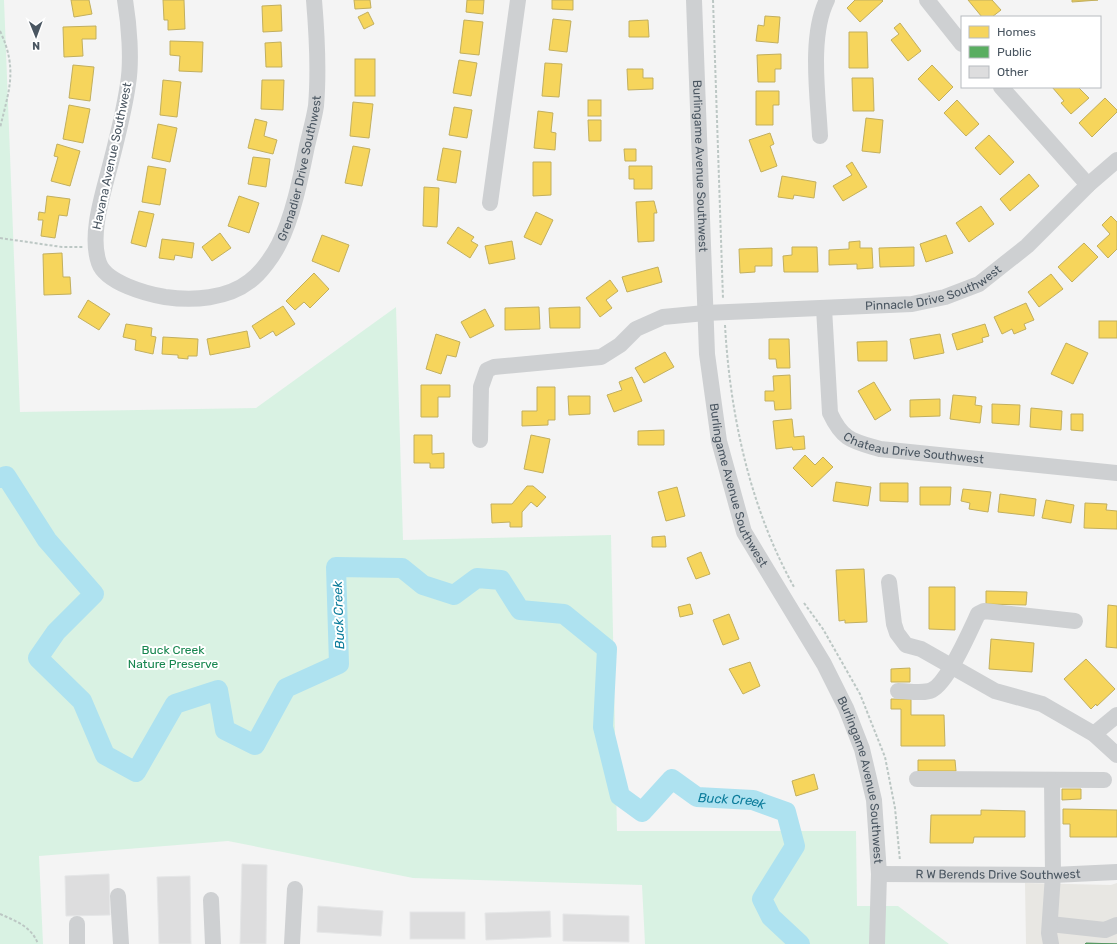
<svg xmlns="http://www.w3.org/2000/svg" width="1117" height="944" font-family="Rubik,sans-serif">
	<rect width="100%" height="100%" fill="#f4f4f4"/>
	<polygon fill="#e8e7e3" points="1025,883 1111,885 1117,883 1117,944 1026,944"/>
	<polygon fill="#d9f2e3" points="0,0 4,0 20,412 256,408 396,307 403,540 611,535 617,831 856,831 857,906 898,906 949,944 645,944 642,885 413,878 228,841 39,856 43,944 0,944"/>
	<g fill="#f6d55c" stroke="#c2af5e">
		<polygon points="71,0 89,0 92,14 74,17"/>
		<polygon points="163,0 184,0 185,29 168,30 168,20 164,20"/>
		<polygon points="354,0 370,0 371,8 355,9"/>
		<polygon points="467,0 484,0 483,14 466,12"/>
		<polygon points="552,0 573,0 573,10 552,9"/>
		<polygon points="855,0 882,0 883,1 860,22 847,8"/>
		<polygon points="968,0 992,0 1001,10 992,17 982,17"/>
		<polygon points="1072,0 1098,0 1072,2"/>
		<polygon points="281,5 282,31 263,32 262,6"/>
		<polygon points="368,12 374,24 364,29 358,17"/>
		<polygon points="765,16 780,17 778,43 756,41 758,25 764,26"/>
		<polygon points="553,19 571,21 567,52 549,50"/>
		<polygon points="464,20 483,22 479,55 460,53"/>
		<polygon points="648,20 649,37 629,37 629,21"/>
		<polygon points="900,23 921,51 908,61 891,40 899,34 894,28"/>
		<polygon points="96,26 96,39 82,39 83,56 64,57 63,27"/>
		<polygon points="849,32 867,32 868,68 849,68"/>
		<polygon points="170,41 203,42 202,72 179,71 180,56 170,55"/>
		<polygon points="281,42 282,67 266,67 265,43"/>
		<polygon points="781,54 781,69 775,69 775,82 758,82 757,55"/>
		<rect x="355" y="59" width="20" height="37"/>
		<polygon points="459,60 477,63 471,96 453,93"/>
		<polygon points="545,63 562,64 559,97 542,96"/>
		<polygon points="73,65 94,67 90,101 69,98"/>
		<polygon points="932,65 953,87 939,101 918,79"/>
		<polygon points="627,69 643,69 643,78 653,78 653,89 628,90"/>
		<polygon points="852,78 873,78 874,111 853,111"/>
		<polygon points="163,80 181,82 177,117 160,115"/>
		<polygon points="262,80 284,80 283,110 261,109"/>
		<polygon points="1052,87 1078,87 1089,98 1071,114 1061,103 1064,101"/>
		<polygon points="756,91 779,91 779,105 773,105 773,125 756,125"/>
		<polygon points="1105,98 1117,110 1117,112 1092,137 1079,123"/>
		<rect x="588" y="100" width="13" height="16"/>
		<polygon points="957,100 979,124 966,136 944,113"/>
		<polygon points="353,102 373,104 369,138 350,136"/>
		<polygon points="69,105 90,109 83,143 63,139"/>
		<polygon points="454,107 472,110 467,138 449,135"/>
		<polygon points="538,111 553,113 551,132 556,133 555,150 534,148"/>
		<polygon points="866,118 883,120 880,153 862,151"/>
		<polygon points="255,119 267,122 264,136 277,140 273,154 248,148"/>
		<polygon points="588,120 601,120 601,141 589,141"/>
		<polygon points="158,124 177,128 170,162 152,158"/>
		<polygon points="770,133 774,144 770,146 777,166 761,172 749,140"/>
		<polygon points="989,135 1014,162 1000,175 975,148"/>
		<polygon points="57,144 80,151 70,186 51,181 58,157 54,156"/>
		<polygon points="353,146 370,149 362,186 345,183"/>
		<polygon points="443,148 461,151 456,183 437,180"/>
		<polygon points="624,149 636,149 636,161 625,161"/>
		<polygon points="253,157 270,159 266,187 248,184"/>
		<polygon points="533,162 551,162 551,195 533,196"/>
		<polygon points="852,162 867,187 843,201 833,186 852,175 846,166"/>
		<polygon points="148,166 166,169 160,205 142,202"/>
		<polygon points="629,166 652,166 652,189 634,189 634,179 629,179"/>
		<polygon points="1029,174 1039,186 1010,211 1000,199"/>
		<polygon points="782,176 816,182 814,198 794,195 793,199 778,197"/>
		<polygon points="424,187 439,188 437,227 423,226"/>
		<polygon points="47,196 70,199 67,216 59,215 55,238 41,236 43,220 38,220 39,212 45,213"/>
		<polygon points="239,196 259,203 249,233 228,226"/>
		<polygon points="654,201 657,213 654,213 654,241 638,242 636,202"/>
		<polygon points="981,206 994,224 969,242 956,223"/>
		<polygon points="139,211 154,214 146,247 131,243"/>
		<polygon points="536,212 553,220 541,245 524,237"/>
		<polygon points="1111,216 1117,222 1117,249 1108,258 1097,246 1110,234 1102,225"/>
		<polygon points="458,227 474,237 471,241 478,245 470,258 447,243"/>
		<polygon points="220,233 231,248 212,261 202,247"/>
		<polygon points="322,235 349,245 339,272 312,261"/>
		<polygon points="946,235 953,253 926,262 920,244"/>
		<polygon points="162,239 194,243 192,258 175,255 174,260 159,258"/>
		<polygon points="512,241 515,259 489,264 485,246"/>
		<polygon points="860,241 860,248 872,248 873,268 857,269 857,264 829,265 829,250 849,249 849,242"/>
		<polygon points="1084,243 1098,257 1072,282 1058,267"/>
		<polygon points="792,247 817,247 818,272 784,272 783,256 792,255"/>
		<polygon points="914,247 914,266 880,267 879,248"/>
		<polygon points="772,248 772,266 755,266 755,272 740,273 739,249"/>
		<polygon points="62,253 63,277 70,277 71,294 44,295 43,254"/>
		<polygon points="658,267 662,282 627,292 622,277"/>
		<polygon points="314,273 329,289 310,308 304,302 295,310 286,301"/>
		<polygon points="1051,274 1063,289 1039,307 1028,292"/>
		<polygon points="610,280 618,291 606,300 612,308 600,317 586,298"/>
		<polygon points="88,300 110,314 99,330 78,317"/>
		<polygon points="1026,303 1034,320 1024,324 1026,329 1014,334 1012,329 1002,334 994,317"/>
		<polygon points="283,306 295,324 276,336 273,331 260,339 252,326"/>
		<polygon points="539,307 540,329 505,330 505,308"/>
		<polygon points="580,307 580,328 550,328 549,308"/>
		<polygon points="485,309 494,326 470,338 461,322"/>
		<rect x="1099" y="321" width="18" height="17"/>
		<polygon points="126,324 152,328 151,336 156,337 153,354 135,350 136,340 123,337"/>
		<polygon points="985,324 989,336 982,338 983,342 957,350 952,334"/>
		<polygon points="247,331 250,347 210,355 207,339"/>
		<polygon points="436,334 460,342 456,357 447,355 441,374 426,369"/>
		<polygon points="940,334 944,353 914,359 910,339"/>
		<polygon points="163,337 198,339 197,356 188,356 188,359 178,358 178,355 162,354"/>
		<polygon points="769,339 789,339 790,368 777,368 776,359 769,359"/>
		<polygon points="887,341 887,361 858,361 857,342"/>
		<polygon points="1066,343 1088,353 1073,384 1051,374"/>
		<polygon points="665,352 674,367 644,383 635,368"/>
		<polygon points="790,375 791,409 775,410 774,401 765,401 765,391 774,391 773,376"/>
		<polygon points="632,377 642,401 614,412 607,395 622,390 619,382"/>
		<polygon points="874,382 891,410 875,420 858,391"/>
		<polygon points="421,385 450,385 450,397 438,397 438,417 421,417"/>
		<polygon points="537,387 555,387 555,420 548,420 548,425 522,426 522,411 537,411"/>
		<polygon points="953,395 976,397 975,405 982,406 980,423 950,419"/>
		<polygon points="568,396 590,396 590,414 569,415"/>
		<polygon points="940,399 940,416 910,417 910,400"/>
		<polygon points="992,404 1020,405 1019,425 992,423"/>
		<polygon points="1031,408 1062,411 1061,430 1030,427"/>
		<polygon points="1071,414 1083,414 1083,431 1071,430"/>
		<polygon points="792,419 794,437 804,436 805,449 793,450 792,447 776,449 773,421"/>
		<polygon points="664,430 664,445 638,445 638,431"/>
		<polygon points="414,435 432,435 432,454 444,453 444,468 430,468 430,463 414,463"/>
		<polygon points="531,435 550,439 543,473 524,469"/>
		<polygon points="805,455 815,465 823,457 833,467 812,487 793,468"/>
		<polygon points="836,482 871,487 868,506 833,501"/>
		<polygon points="880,483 908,483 908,502 880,501"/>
		<polygon points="527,486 533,486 546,497 537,507 531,502 522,512 522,527 510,527 510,522 492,523 491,504 512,504"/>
		<polygon points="677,487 685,516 666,521 658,492"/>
		<polygon points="920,487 951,487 950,505 920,505"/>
		<polygon points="963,489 991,492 988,512 969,509 970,503 961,501"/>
		<polygon points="1000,494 1036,499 1034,516 998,512"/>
		<polygon points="1046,500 1074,505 1071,523 1042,518"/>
		<polygon points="1085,503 1107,504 1106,510 1117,511 1117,529 1084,528"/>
		<polygon points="665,536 666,547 652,547 652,537"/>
		<polygon points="701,552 710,574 696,579 687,558"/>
		<polygon points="864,569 867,622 845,623 845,620 839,621 836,570"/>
		<polygon points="929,587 955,587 955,630 929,629"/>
		<polygon points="986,591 1027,592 1026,605 986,604"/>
		<polygon points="690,604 693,614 680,617 678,607"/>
		<polygon points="1108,605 1117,606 1117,648 1106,647"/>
		<polygon points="729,614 739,639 723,645 713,620"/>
		<polygon points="991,639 1034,643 1032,672 989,669"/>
		<polygon points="1086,659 1115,689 1097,706 1096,704 1091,709 1064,679"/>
		<polygon points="750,662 760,686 743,694 729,669"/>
		<polygon points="910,668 910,682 891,682 891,669"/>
		<polygon points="891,699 911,699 911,715 944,715 945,746 901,746 901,709 891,709"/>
		<polygon points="918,760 955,760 956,771 918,771"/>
		<polygon points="814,774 818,789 796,796 792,781"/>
		<polygon points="1062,789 1081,789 1081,799 1062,800"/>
		<polygon points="1063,809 1117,810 1117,837 1070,837 1070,824 1063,824"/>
		<polygon points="981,810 1025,811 1025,837 974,837 973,843 930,843 931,815 981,815"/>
	</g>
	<polygon fill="#5aae61" stroke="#559461" points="1086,943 1117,944 1085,944"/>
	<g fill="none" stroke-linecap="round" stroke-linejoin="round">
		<path stroke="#aee2f0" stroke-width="20" id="s1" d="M0,478L6,476L47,540L94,594L56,632L38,658L82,701L105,755L136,772L175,704L218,690L225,730L255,745L286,688L339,664L336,567L402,568L423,585L454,595L477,578L501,580L520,610L564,614L607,649L603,727L620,796L642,812L672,779L697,797L753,800L786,812L795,846L762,899L771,917L800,944"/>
	</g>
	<g fill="#ddddde" stroke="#e5e6e7">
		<polygon points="242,864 267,865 266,944 240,944"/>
		<polygon points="109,874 110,915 66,916 65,876"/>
		<polygon points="190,876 191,944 159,944 157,877"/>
		<polygon points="318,906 383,911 381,936 317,932"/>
		<polygon points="550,911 551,937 486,940 485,913"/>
		<rect x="410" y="912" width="55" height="27"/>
		<polygon points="563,914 629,916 629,942 563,941"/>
	</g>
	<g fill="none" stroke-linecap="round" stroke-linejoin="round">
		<g stroke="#bcc7c4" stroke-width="2" stroke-dasharray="3 2" stroke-linecap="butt">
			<polyline points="713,0 723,299"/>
			<path d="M0,31C18,69 9,90 0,128"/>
			<polyline points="0,238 62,247 83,247"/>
			<path d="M725,325C730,415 750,508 794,587"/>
			<polyline points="804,603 823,629 860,694 885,757 895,808 900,861"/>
			<path d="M0,914C16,921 32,927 38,944"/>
		</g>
		<g stroke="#ced0d2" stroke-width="16">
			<path id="s2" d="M125,0C129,24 132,60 128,84C124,112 117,139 110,166C103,194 89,235 99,263C106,283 147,294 165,297C193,301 227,299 250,281C261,273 273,256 279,244C293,217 301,176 307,146C310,133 314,119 316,106C319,71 317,35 314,0"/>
			<path id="s3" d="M694,0L707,354L719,441L744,532L824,664L846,708L862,749L874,800L879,874L877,944"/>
			<polyline points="927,0 962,44"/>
			<polyline points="1001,87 1088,185"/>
			<path d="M820,136C818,96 809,36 827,0"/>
			<polyline points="490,203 518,0"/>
			<path id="s4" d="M824,308L830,413C843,441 853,441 880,449L1117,473"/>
			<path id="s5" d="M480,440L481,387L487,370L494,367L601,357L620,345L636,329L663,317L705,313L912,304L945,297L979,284L1027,246L1088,185L1117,160"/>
			<polyline points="889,582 894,624 897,633 906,645 921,649 995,691 1042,704 1094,734 1117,755"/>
			<path d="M898,691C907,691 924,694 932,690C948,682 970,631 978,614L984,611L1075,621"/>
			<polyline points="1094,734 1117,715"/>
			<polyline points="917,779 1104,780"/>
			<path id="s6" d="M879,874L1053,875L1117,872"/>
			<polyline points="118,896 121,944"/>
			<polyline points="211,900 213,944"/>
			<polyline points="1050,924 1105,930 1117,925"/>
			<polyline points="77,944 77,924"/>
			<polyline points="292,944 295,889"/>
			<polyline points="1051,944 1049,933 1053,875 1052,780"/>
		</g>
	</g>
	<g text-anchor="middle" stroke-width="4" stroke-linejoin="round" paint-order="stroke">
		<g font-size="12" fill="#4a5661" stroke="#fff">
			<text transform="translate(112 156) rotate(-78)" y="4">Havana Avenue Southwest</text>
			<text dy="4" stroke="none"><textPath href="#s3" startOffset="166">Burlingame Avenue Southwest</textPath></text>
			<text dy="4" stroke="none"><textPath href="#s2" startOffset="559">Grenadier Drive Southwest</textPath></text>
			<text dy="4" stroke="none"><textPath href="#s5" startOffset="535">Pinnacle Drive Southwest</textPath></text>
			<text dy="4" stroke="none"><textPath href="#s4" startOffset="203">Chateau Drive Southwest</textPath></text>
			<text dy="4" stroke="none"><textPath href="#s3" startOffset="490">Burlingame Avenue Southwest</textPath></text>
			<text dy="4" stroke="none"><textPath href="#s3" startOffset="814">Burlingame Avenue Southwest</textPath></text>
			<text dy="4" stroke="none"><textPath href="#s6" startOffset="119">R W Berends Drive Southwest</textPath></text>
		</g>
		<g font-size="12" fill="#17864f" stroke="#fff">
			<text x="173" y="654">Buck Creek<tspan x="173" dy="14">Nature Preserve</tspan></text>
		</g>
		<g font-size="13" font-style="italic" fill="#0c7c9b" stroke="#fff">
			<text transform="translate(338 615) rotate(-92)" y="5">Buck Creek</text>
			<text dy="5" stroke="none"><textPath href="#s1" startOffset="1413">Buck Creek</textPath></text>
		</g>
	</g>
	<rect x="961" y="16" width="140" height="72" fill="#ffffff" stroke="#b7bbc0"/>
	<rect x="969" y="26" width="20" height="12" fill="#f6d55c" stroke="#b7bbc0"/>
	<text x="997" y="36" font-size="12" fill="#4a5661">Homes</text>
	<rect x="969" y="46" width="20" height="12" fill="#5aae61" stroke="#b7bbc0"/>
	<text x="997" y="56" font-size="12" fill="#4a5661">Public</text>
	<rect x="969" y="66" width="20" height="12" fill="#ddddde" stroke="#b7bbc0"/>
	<text x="997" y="76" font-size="12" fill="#4a5661">Other</text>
	<g transform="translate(36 36) rotate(179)" stroke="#ffffff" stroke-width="3" paint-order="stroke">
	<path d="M0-3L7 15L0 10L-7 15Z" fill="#4a5661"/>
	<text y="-6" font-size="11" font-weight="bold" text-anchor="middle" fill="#4a5661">N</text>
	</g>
</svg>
